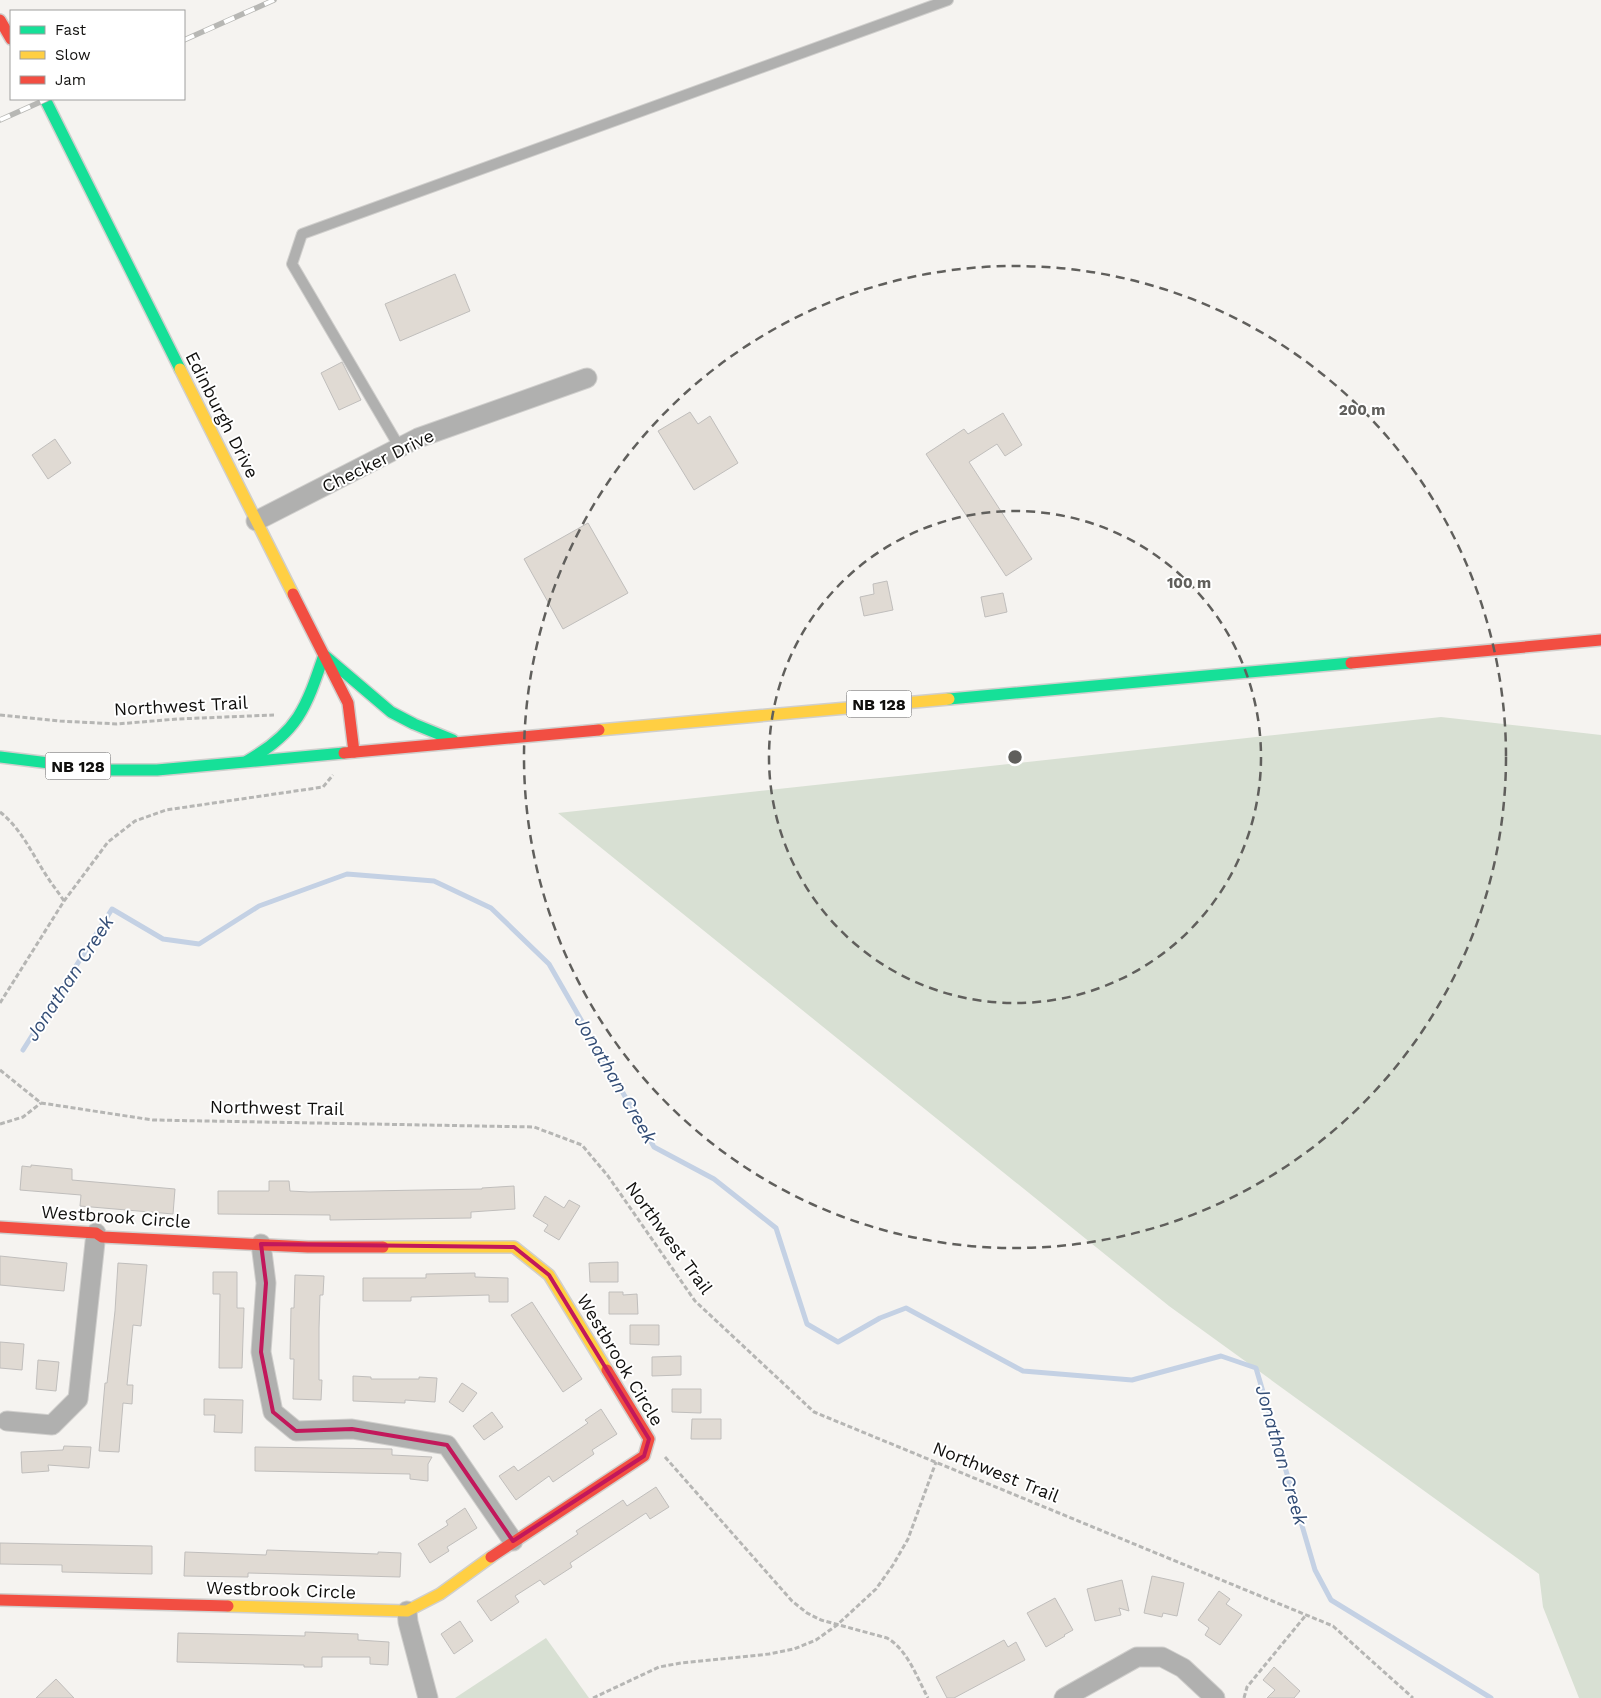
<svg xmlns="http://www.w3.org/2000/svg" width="1601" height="1698" font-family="'Work Sans',sans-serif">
	<rect width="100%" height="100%" fill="#f5f3f0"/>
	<g fill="#d8e0d3">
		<polygon points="1441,717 1601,735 1601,1698 1579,1698 1543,1607 1539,1574 1169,1306 558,813"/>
		<polygon points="546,1638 589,1698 455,1698"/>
	</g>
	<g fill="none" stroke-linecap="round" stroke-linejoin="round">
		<polyline stroke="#c4d1e4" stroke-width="5" points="23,1050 112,909 163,939 199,944 259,906 347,874 434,881 491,908 549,964 654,1147 714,1179 776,1228 807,1324 838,1342 880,1318 906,1308 1023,1371 1132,1380 1221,1356 1256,1368 1315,1570 1331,1600 1491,1698"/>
	</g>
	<g fill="#e0dad3" stroke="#c0bebc">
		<polygon points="455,274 470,311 400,341 385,304"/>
		<polygon points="342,362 361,400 339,410 321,373"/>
		<polygon points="690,412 698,424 710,416 738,463 694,490 658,431"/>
		<polygon points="1003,413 1022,445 1005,456 997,444 969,462 1032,559 1006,576 926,454 964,429 968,434"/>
		<polygon points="55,439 71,463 48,479 32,455"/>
		<polygon points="588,523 628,593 563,629 524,559"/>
		<polygon points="887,581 893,610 864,616 860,597 874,594 873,584"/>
		<polygon points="1003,593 1007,612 985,617 981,597"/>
		<polygon points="31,1165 72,1169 72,1180 175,1189 173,1214 80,1206 81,1195 20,1190 22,1166 31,1167"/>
		<polygon points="269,1181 289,1181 290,1191 309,1192 482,1189 482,1188 514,1186 515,1209 471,1212 471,1218 330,1220 330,1215 218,1214 218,1191 269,1191"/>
		<polygon points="545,1196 564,1208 569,1200 580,1206 559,1240 544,1231 548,1225 533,1216"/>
		<polygon points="0,1256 67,1263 64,1291 0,1285"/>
		<polygon points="618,1262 618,1282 590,1282 589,1263"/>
		<polygon points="118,1263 147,1265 141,1326 133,1325 127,1385 133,1385 132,1404 123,1403 119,1452 99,1451 105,1383 107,1383 115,1311"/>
		<polygon points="213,1272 237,1272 237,1308 244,1308 242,1368 219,1368 220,1294 213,1294"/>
		<polygon points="475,1273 475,1277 508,1278 508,1302 489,1302 489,1295 411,1297 411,1301 363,1301 363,1278 426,1278 426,1274"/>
		<polygon points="295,1275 324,1276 323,1295 320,1295 319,1328 319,1380 322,1380 321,1400 293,1399 294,1359 290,1359 291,1308 294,1308"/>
		<polygon points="609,1292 623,1292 623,1295 637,1294 638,1314 609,1314"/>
		<polygon points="532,1302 582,1379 563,1392 511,1315"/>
		<polygon points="630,1325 659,1325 659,1345 630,1344"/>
		<polygon points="0,1342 24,1344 22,1370 0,1368"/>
		<polygon points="681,1356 681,1375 652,1376 652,1357"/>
		<polygon points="38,1360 59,1362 56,1391 36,1389"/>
		<polygon points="353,1376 371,1377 371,1379 419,1379 419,1377 437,1378 435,1402 405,1400 405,1403 353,1401"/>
		<polygon points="462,1383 477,1393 463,1412 449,1402"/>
		<polygon points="672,1389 701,1389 701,1413 672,1412"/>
		<polygon points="204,1399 243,1400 242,1433 214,1432 215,1415 204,1415"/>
		<polygon points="601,1409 617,1434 592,1450 594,1454 553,1482 549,1476 516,1500 499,1476 514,1466 518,1471 588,1423 585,1420"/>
		<polygon points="492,1412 503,1427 484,1440 473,1426"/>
		<polygon points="692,1419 721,1419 721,1439 691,1439"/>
		<polygon points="64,1446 91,1447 89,1468 48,1465 49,1471 22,1473 21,1452 63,1450"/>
		<polygon points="255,1447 392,1449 392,1455 432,1457 428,1464 428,1481 410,1479 410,1474 255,1471"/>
		<polygon points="656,1487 669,1507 650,1519 646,1513 570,1563 572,1567 544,1585 540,1580 515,1596 519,1602 491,1621 477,1601 578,1534 576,1531 623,1500 627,1506"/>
		<polygon points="465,1508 477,1528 447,1547 449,1551 430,1563 418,1544 448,1525 446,1521"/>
		<polygon points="0,1543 152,1546 152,1574 62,1572 62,1565 0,1564"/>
		<polygon points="267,1550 378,1554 378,1552 401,1553 400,1577 248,1573 248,1577 184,1576 185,1552 266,1555"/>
		<polygon points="1152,1576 1184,1583 1177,1616 1163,1613 1162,1617 1144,1613"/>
		<polygon points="1122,1580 1129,1611 1119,1608 1121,1615 1095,1621 1087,1589"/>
		<polygon points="1219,1591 1230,1599 1226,1604 1242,1615 1220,1645 1205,1635 1209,1628 1198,1620"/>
		<polygon points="1055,1598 1073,1630 1064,1635 1065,1636 1046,1647 1027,1613"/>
		<polygon points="460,1621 473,1641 454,1654 441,1634"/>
		<polygon points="305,1632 358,1634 358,1640 389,1642 388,1665 370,1664 370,1657 322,1657 322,1667 304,1667 304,1665 177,1662 178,1633 305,1636"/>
		<polygon points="1004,1640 1008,1647 1016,1642 1025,1660 954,1698 947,1698 936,1677"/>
		<polygon points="1274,1667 1300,1691 1294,1698 1267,1698 1275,1690 1263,1680"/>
		<polygon points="56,1679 74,1698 36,1698"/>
	</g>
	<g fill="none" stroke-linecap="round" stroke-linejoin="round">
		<defs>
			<polyline id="lane" points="400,448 292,264 302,234 948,0"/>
			<g id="street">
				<polyline points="256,521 418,438 587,378"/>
				<polyline points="261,1244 266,1283 261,1352 273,1412 296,1431 352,1429 447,1445 513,1541"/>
				<polyline points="7,1421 52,1425 78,1399 96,1233"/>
				<polyline points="407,1611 408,1622 428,1698"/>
				<polyline points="1064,1698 1137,1657 1162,1657 1183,1668 1215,1698"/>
			</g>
			<g id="fast">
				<polyline points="45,99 180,369"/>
				<polyline points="949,699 1351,663"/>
				<polyline points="0,757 106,770 157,770 344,753"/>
				<path d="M247,761C298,732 306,708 324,655L391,712L414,724L453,740"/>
			</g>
			<g id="slow">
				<polyline points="180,369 293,594"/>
				<polyline points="599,730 949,699"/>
				<polyline points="383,1247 514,1247 549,1275 607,1370"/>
				<polyline points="228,1606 407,1611 440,1594 491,1557"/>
			</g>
			<g id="jam">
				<polyline points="0,20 11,39"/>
				<polyline points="293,594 348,703 354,752"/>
				<polyline points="1351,663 1601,640"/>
				<polyline points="344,753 599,730"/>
				<polyline points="0,1227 96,1233 102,1237 308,1247 383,1247"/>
				<polyline points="491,1557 644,1456 649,1439 607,1370"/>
				<polyline points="0,1600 228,1606"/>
			</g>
		</defs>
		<use href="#lane" stroke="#d0cfcd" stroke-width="12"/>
		<use href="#street" stroke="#d0cfcd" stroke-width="21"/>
		<use href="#fast" stroke="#d0cfcd" stroke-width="14"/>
		<use href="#slow" stroke="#d0cfcd" stroke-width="14"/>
		<use href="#jam" stroke="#d0cfcd" stroke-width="14"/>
		<g stroke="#b6b6b4" stroke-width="3" stroke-dasharray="5 2.5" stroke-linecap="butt">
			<polyline points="0,715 60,721 117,724 177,719 274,715"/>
			<path d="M0,812C22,829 33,856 48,878C53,886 59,893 64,901"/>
			<polyline points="0,1003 64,901 108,842 135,821 166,810 323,787 333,775"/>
			<polyline points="0,1070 41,1103 153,1120 534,1127 582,1145 608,1176 695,1301 814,1412 1333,1626 1413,1698"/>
			<polyline points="0,1124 23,1117 41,1103"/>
			<path d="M665,1457L792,1601L807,1613L821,1620L887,1638C908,1650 917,1678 928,1698"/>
			<polyline points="593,1698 659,1667 681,1663 769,1654 794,1649 816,1640 837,1625 876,1589 893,1565 908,1539 936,1462"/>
			<polyline points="1244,1698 1247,1687 1306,1615"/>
		</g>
		<use href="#lane" stroke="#b0b0af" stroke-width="10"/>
		<use href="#street" stroke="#b0b0af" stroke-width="19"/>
		<use href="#fast" stroke="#16e098" stroke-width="11"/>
		<use href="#slow" stroke="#ffcf43" stroke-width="11"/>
		<use href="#jam" stroke="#f24e42" stroke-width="11"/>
		<defs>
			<g id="rail">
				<polyline points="184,40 274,0"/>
				<polyline points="0,120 47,99"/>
			</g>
		</defs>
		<use href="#rail" stroke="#b7b7b4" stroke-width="5.5"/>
		<use href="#rail" stroke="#fff" stroke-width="4" stroke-dasharray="11" stroke-linecap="butt"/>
	</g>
	<path fill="none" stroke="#c2185b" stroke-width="4" stroke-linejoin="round" d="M261,1244L514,1247L549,1275L649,1439L644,1456L513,1541L447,1445L352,1429L296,1431L273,1412L261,1352L266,1283Z"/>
	<g fill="none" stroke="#605f5c" stroke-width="2.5" stroke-dasharray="9 6">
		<circle cx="1015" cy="757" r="246"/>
		<circle cx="1015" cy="757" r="491"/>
	</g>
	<g text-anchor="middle" stroke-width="4" stroke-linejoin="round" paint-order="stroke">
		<g fill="#fff" stroke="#585756" stroke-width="1">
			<rect x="846.5" y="690.5" width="65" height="27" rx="4"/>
			<rect x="45.5" y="752.5" width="65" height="27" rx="4"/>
		</g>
		<g font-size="16" font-weight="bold" fill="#100f0d">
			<text x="879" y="710">NB 128</text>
			<text x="78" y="772">NB 128</text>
		</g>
		<g font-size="18" fill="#100f0d" stroke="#fff">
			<text transform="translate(222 415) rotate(63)" y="6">Edinburgh Drive</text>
			<text transform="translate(378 461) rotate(-26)" y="6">Checker Drive</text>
			<text transform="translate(181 706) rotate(-3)" y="6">Northwest Trail</text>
			<text transform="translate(277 1108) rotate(1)" y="6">Northwest Trail</text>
			<text transform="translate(116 1217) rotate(4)" y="6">Westbrook Circle</text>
			<text transform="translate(669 1238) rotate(54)" y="6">Northwest Trail</text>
			<text transform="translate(620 1360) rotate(59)" y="6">Westbrook Circle</text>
			<text transform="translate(996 1472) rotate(22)" y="6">Northwest Trail</text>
			<text transform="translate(281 1590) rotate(2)" y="6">Westbrook Circle</text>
		</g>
		<g font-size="19" font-style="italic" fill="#334d76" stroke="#fff">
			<text transform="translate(69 978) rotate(-57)" y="7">Jonathan Creek</text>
			<text transform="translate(616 1079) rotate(60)" y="7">Jonathan Creek</text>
			<text transform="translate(1282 1455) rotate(74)" y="7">Jonathan Creek</text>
		</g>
	</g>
	<circle cx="1015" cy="757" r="8" fill="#605f5c" stroke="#fff" stroke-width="2.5"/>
	<g font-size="15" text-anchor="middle" font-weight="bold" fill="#605f5c" stroke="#fff" stroke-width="4" stroke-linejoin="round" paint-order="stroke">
		<text x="1362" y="415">200 m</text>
		<text x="1189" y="588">100 m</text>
	</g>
	<rect x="10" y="10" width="175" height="90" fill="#ffffff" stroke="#9f9f9e"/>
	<rect x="20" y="26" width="25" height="8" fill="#16e098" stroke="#9f9f9e"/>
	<text x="55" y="35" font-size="15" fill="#100f0d">Fast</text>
	<rect x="20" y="51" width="25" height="8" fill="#ffcf43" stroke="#9f9f9e"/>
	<text x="55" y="60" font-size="15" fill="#100f0d">Slow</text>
	<rect x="20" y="76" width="25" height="8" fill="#f24e42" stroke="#9f9f9e"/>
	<text x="55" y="85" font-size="15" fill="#100f0d">Jam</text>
</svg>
